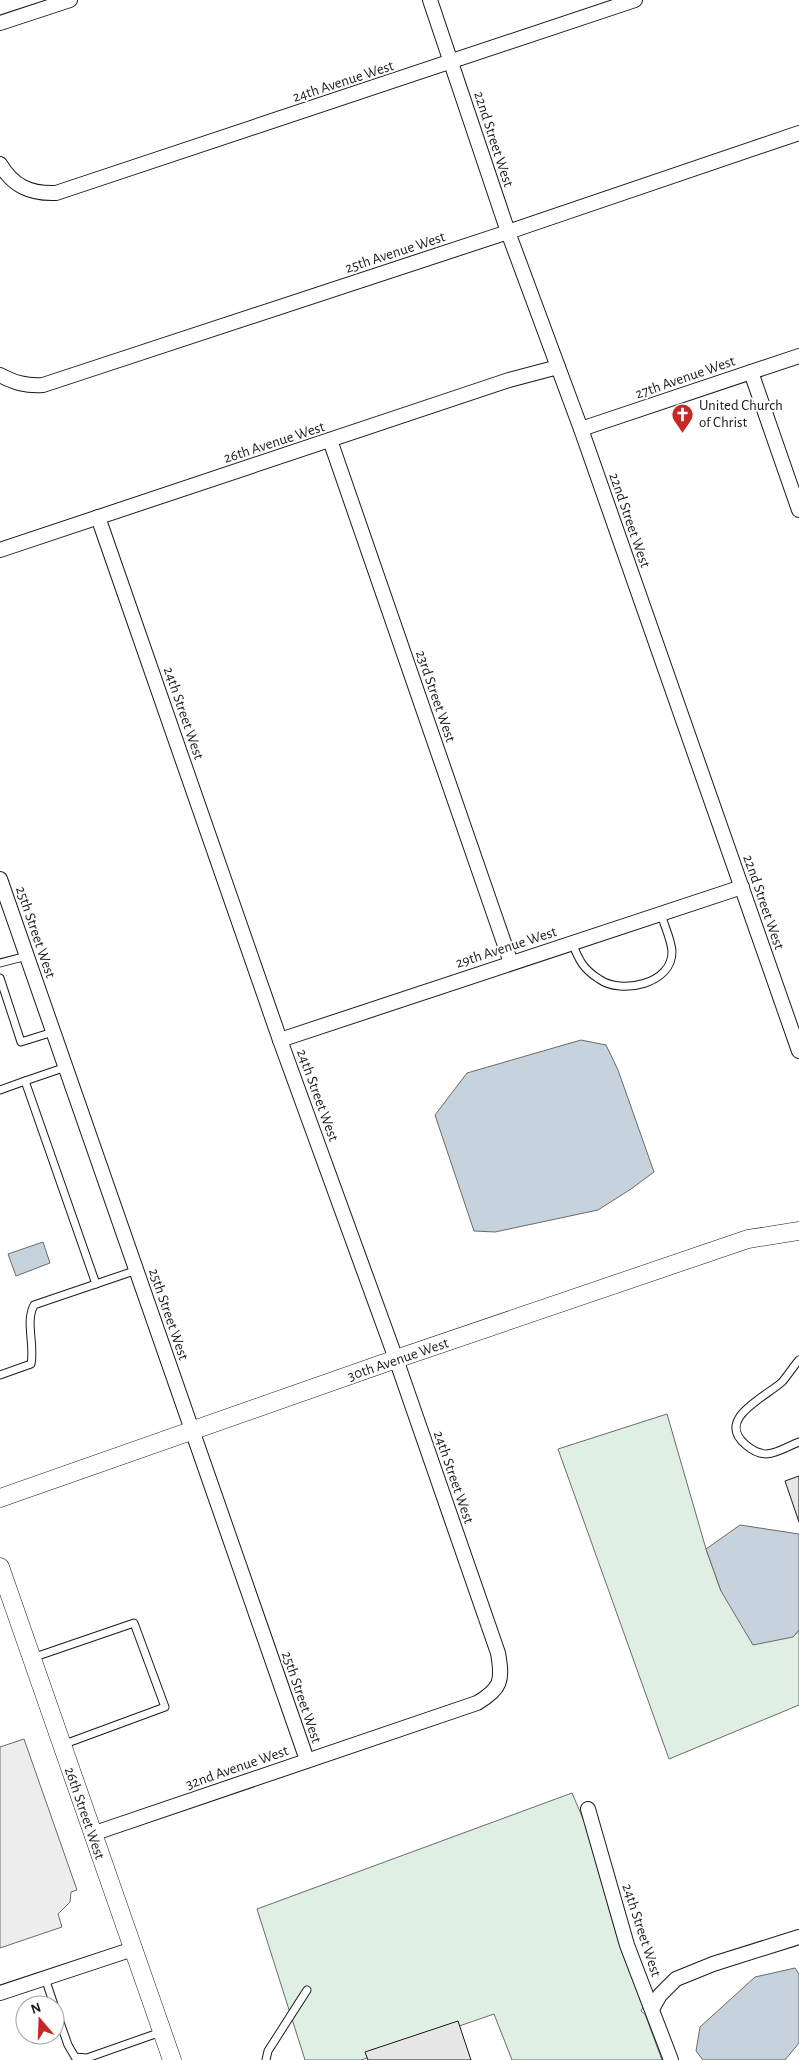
<svg xmlns="http://www.w3.org/2000/svg" width="799" height="2060" font-family="'Alegreya Sans',sans-serif">
	<rect width="100%" height="100%" fill="#fff"/>
	<g fill="#e0efe3" stroke="#6a6a6a">
		<polygon points="667,1414 706,1549 721,1591 793,1637 799,1630 799,1705 669,1759 558,1449"/>
		<polygon points="572,1793 584,1821 620,1947 643,2007 641,2011 645,2014 662,2060 512,2060 494,2014 361,2060 305,2060 257,1909"/>
	</g>
	<polygon fill="#ededed" stroke="#6a6a6a" points="24,1739 77,1890 71,1892 70,1902 58,1914 62,1927 0,1948 0,1747"/>
	<g fill="#c6d2dc" stroke="#6a6a6a">
		<polygon points="581,1040 606,1045 618,1070 654,1172 631,1189 598,1210 495,1232 474,1231 435,1115 467,1073"/>
		<polygon points="43,1242 50,1263 16,1276 8,1254"/>
		<polygon points="740,1525 799,1534 799,1630 793,1637 753,1645 721,1591 706,1549"/>
		<polygon points="795,1968 799,1974 799,2043 785,2060 703,2060 696,2051 700,2027 755,1977"/>
	</g>
	<g fill="#e6e6e6" stroke="#1a1a1a">
		<polygon points="799,1476 799,1522 785,1481"/>
		<polygon points="458,2021 471,2060 368,2060 365,2052"/>
	</g>
	<g fill="none" stroke-linecap="round" stroke-linejoin="round">
		<defs>
			<g id="service">
				<path d="M572,943C579,960 583,969 599,979C621,995 673,984 672,951C671,939 664,925 661,914"/>
				<polyline points="0,963 27,956"/>
				<polyline points="0,978 21,1042 53,1032"/>
				<polyline points="25,1081 66,1067"/>
				<polyline points="0,1090 25,1081 96,1284"/>
				<path d="M799,1360C793,1367 788,1375 782,1382C764,1398 715,1419 746,1445C766,1462 777,1451 799,1442"/>
				<path d="M0,1375L31,1364C35,1345 25,1322 34,1305L137,1270"/>
				<polyline points="32,1658 134,1623 165,1707 62,1745"/>
				<polyline points="45,1978 54,2005"/>
				<polyline points="55,2008 68,2045 75,2057 87,2058 161,2032"/>
				<polyline points="266,2060 268,2051 307,1990"/>
			</g>
			<g id="minor">
				<polyline points="430,0 508,232 581,429 799,1051"/>
				<polyline points="0,23 70,0"/>
				<path d="M0,164C13,186 30,194 56,193L635,0"/>
				<polyline points="751,372 799,510"/>
				<path d="M0,375C15,383 26,386 43,385L508,232L799,133"/>
				<polyline points="581,429 799,356"/>
				<polyline points="330,440 511,963"/>
				<polyline points="0,550 509,380 558,367"/>
				<polyline points="0,879 307,1760"/>
				<polyline points="280,1040 742,887"/>
				<polyline points="588,1809 627,1945 671,2060"/>
				<path d="M92,1834L477,1703C501,1689 503,1681 498,1653L396,1359L280,1040L98,517"/>
				<polyline points="0,1993 133,1949"/>
				<polyline points="652,2009 660,1995 676,1979 713,1964 799,1937"/>
			</g>
			<g id="tertiary">
				<polyline points="0,1498 396,1359 748,1239 799,1231"/>
				<polyline points="0,1567 172,2060"/>
			</g>
		</defs>
		<use href="#service" stroke="#1a1a1a" stroke-width="9"/>
		<use href="#minor" stroke="#1a1a1a" stroke-width="16"/>
		<use href="#tertiary" stroke="#1a1a1a" stroke-width="19"/>
		<use href="#service" stroke="#fff" stroke-width="7"/>
		<use href="#minor" stroke="#fff" stroke-width="14"/>
		<use href="#tertiary" stroke="#fff" stroke-width="18"/>
	</g>
	<defs>
		<symbol id="church-pin" viewBox="-11 -11 22 30"><path d="M0 17L-7.5 6A9.5 9.5 0 1 1 7.5 6Z" fill="#c62828" stroke="#fff"/><path d="M-1.2-6h2.4v3.5h3.3v2.4h-3.3V6h-2.4V-.1h-3.3v-2.4h3.3Z" fill="#fff"/></symbol>
	</defs>
	<g fill-rule="evenodd">
		<use href="#church-pin" x="670" y="402" width="25" height="34"/>
	</g>
	<g text-anchor="middle" stroke-width="4" stroke-linejoin="round" paint-order="stroke">
		<g font-size="15" fill="#1a1a1a" stroke="#fff">
			<text transform="translate(343 81) rotate(-18)" y="5">24th Avenue West</text>
			<text transform="translate(494 139) rotate(72)" y="5">22nd Street West</text>
			<text transform="translate(395 252) rotate(-18)" y="5">25th Avenue West</text>
			<text transform="translate(685 377) rotate(-19)" y="5">27th Avenue West</text>
			<text transform="translate(274 442) rotate(-18)" y="5">26th Avenue West</text>
			<text transform="translate(630 520) rotate(71)" y="5">22nd Street West</text>
			<text transform="translate(436 696) rotate(71)" y="5">23rd Street West</text>
			<text transform="translate(184 713) rotate(71)" y="5">24th Street West</text>
			<text transform="translate(764 902) rotate(71)" y="5">22nd Street West</text>
			<text transform="translate(36 932) rotate(71)" y="5">25th Street West</text>
			<text transform="translate(506 947) rotate(-18)" y="5">29th Avenue West</text>
			<text transform="translate(318 1095) rotate(70)" y="5">24th Street West</text>
			<text transform="translate(169 1314) rotate(71)" y="5">25th Street West</text>
			<text transform="translate(398 1359) rotate(-19)" y="5">30th Avenue West</text>
			<text transform="translate(454 1477) rotate(71)" y="5">24th Street West</text>
			<text transform="translate(302 1697) rotate(71)" y="5">25th Street West</text>
			<text transform="translate(237 1767) rotate(-19)" y="5">32nd Avenue West</text>
			<text transform="translate(85 1813) rotate(71)" y="5">26th Street West</text>
			<text transform="translate(642 1930) rotate(72)" y="5">24th Street West</text>
		</g>
		<g font-size="15" fill="#1a1a1a" stroke="#fff" text-anchor="start">
			<text x="699" y="410">United Church<tspan x="699" dy="17">of Christ</tspan></text>
		</g>
	</g>
	<g transform="translate(40 2020) rotate(341)"><circle r="24" fill="#ffffff" stroke="#a3a3a3"/>
	<path d="M0-4L9 19L0 12L-9 19Z" fill="#c62828"/>
	<text y="-8" font-size="14" font-weight="bold" text-anchor="middle" fill="#1a1a1a">N</text>
	</g>
</svg>
